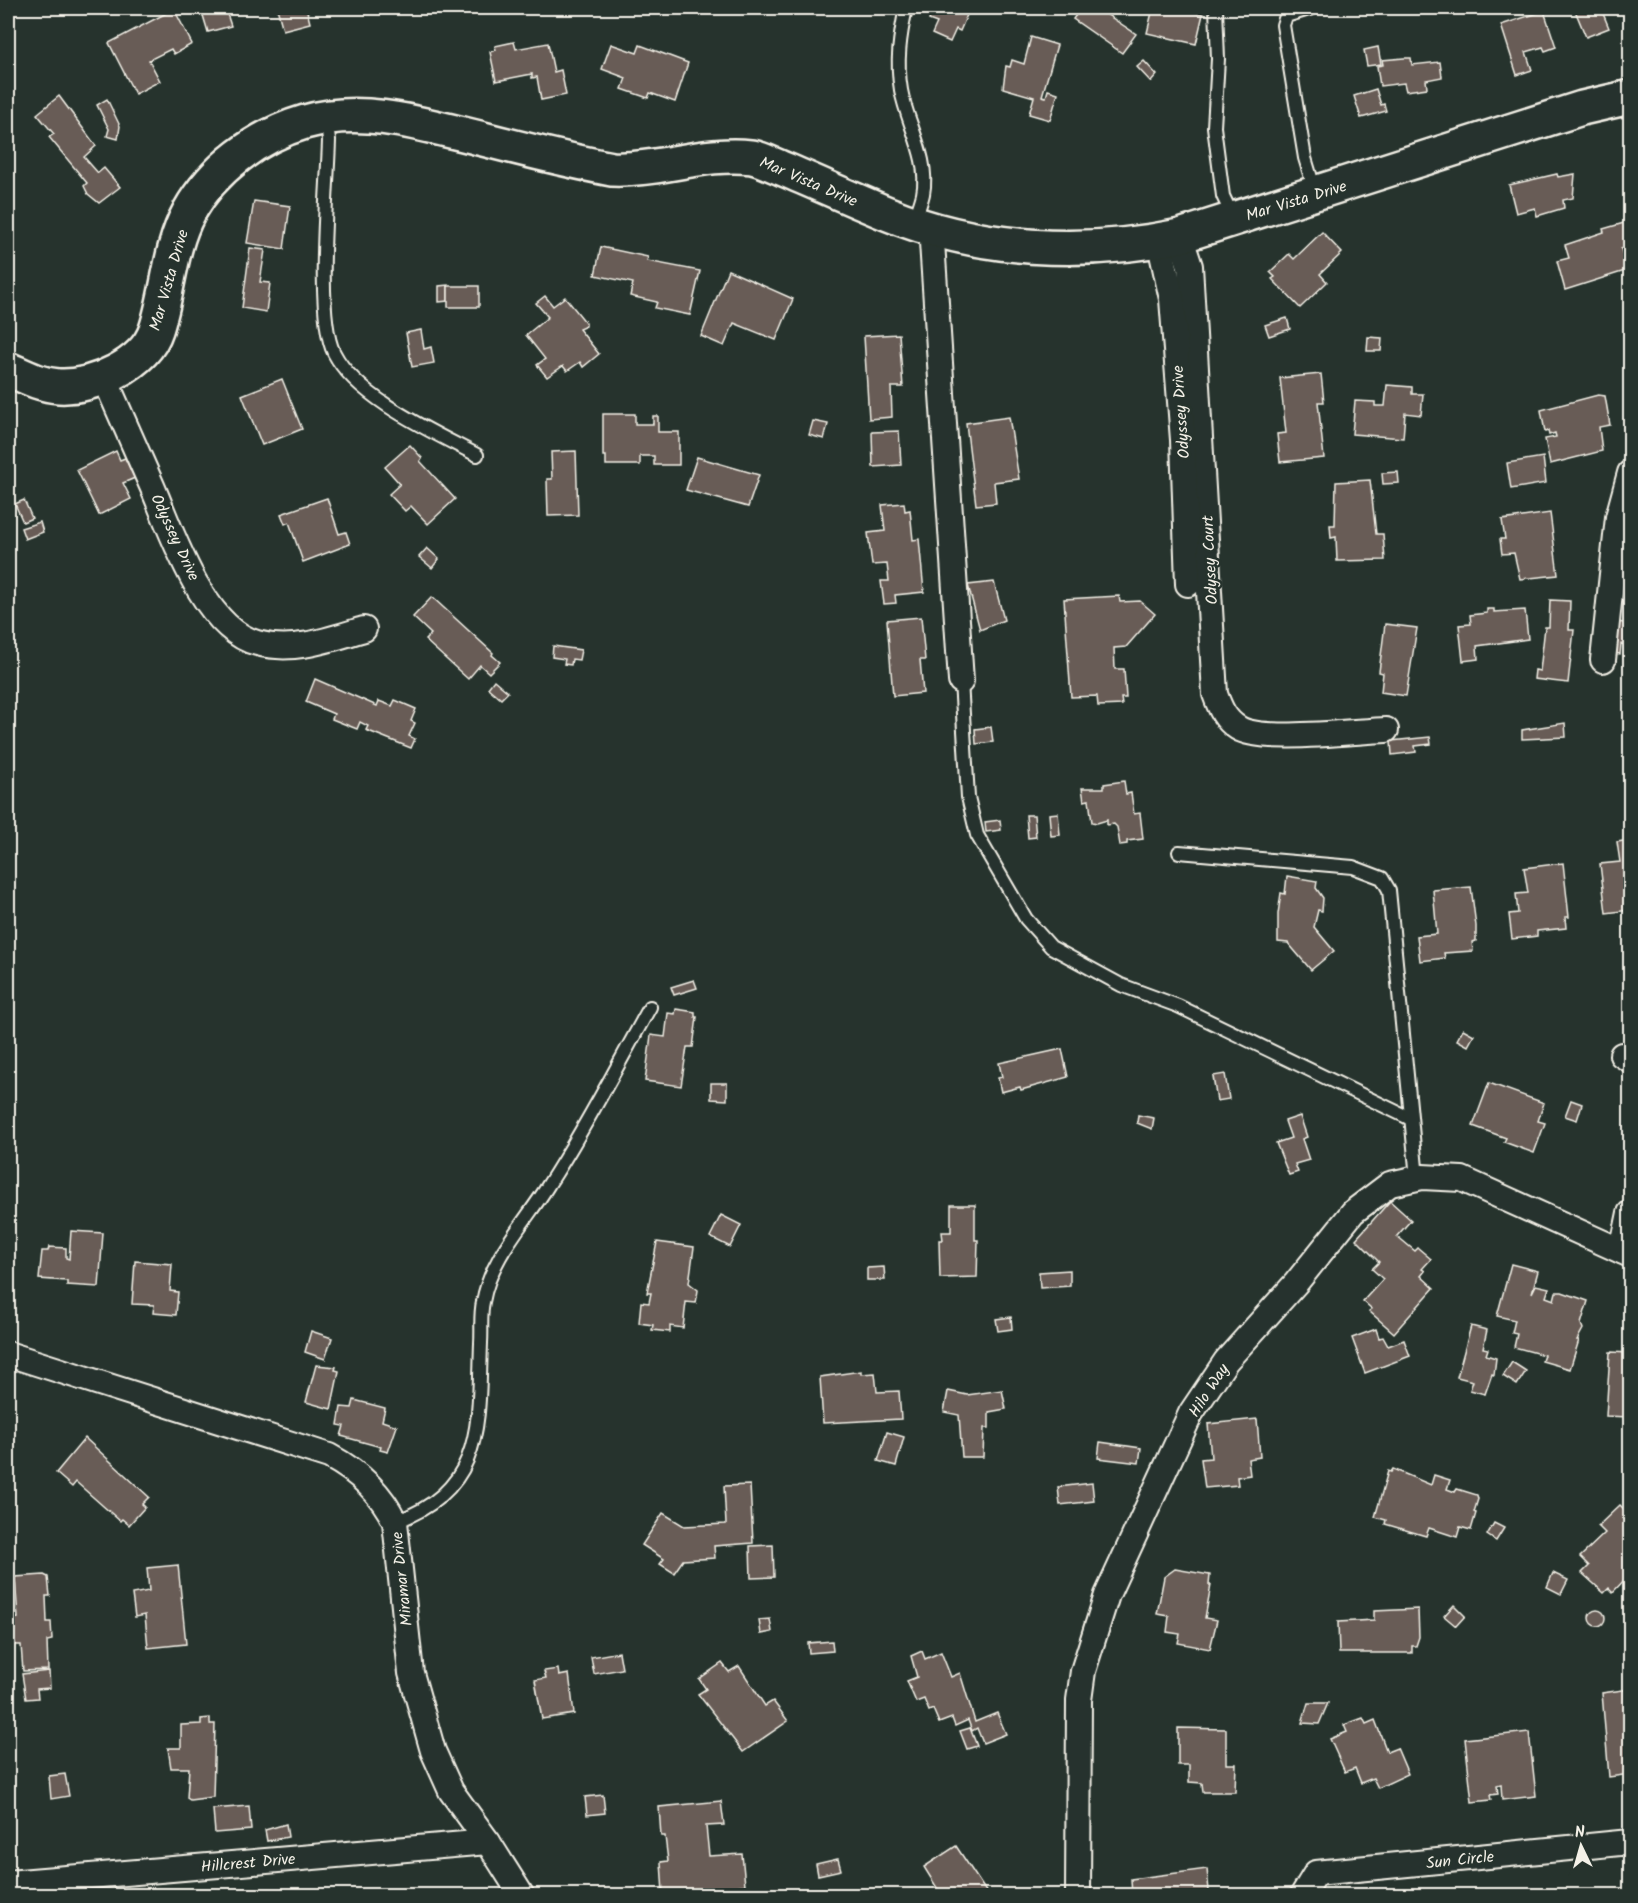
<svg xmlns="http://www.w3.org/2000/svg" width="1638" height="1903" font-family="Kalam,sans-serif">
	<rect width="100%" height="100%" fill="#26332d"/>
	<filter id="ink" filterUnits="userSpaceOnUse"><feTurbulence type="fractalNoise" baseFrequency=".0167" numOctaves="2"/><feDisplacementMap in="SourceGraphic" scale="12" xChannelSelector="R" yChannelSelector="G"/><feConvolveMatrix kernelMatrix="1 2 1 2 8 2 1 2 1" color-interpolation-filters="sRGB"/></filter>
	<g filter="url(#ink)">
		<g fill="#685c56" stroke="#f4f1e8" stroke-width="1.5">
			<polygon points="216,8 225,8 231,26 208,32 202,12"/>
			<polygon points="277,8 321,8 307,11 310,23 283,30"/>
			<polygon points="934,8 970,8 960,31 956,29 950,42 932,34 937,23 929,20"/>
			<polygon points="1081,8 1097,8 1136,34 1122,53 1073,19"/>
			<polygon points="1153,8 1175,8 1203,14 1196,44 1147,33"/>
			<polygon points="1574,8 1604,8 1602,11 1609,28 1586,37"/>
			<polygon points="174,9 192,44 174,54 171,49 149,60 160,81 135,94 109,43"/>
			<polygon points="1544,11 1556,47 1545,51 1543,47 1526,52 1532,70 1517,75 1501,25"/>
			<polygon points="1031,37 1057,45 1042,96 1046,97 1048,90 1058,93 1050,120 1029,114 1034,97 1003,88 1006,66 1010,67 1012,60 1024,64"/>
			<polygon points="514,42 516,49 548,43 554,72 561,70 566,95 541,100 537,77 532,78 532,74 496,81 490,52 496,50 495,46"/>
			<polygon points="611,44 637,53 640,45 688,63 675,102 650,93 648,98 622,89 626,78 602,69"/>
			<polygon points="1378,47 1381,64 1367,66 1364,50"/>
			<polygon points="1404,58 1411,58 1412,65 1440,62 1442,77 1426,80 1427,88 1406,91 1404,83 1380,86 1377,66 1383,65 1382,60"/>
			<polygon points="1144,61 1157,75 1151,82 1137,67"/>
			<polygon points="1376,89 1381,105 1384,104 1386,111 1361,118 1354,96"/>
			<polygon points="59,96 96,146 84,157 98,173 104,168 120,187 99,203 88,194 84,186 87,183 49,137 54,134 37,114"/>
			<polygon points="107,99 120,126 118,139 107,136 109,129 97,105"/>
			<polygon points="1557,174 1558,177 1575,174 1573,198 1563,200 1564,208 1537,216 1535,208 1516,213 1509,185"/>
			<polygon points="254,201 290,206 284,249 247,243"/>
			<polygon points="1624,223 1630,246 1621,249 1628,270 1565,290 1557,261 1569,258 1565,245 1604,232 1603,229"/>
			<polygon points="1322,232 1342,253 1320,274 1327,282 1300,308 1272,279 1275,277 1270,272 1289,254 1294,259"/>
			<polygon points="601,247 648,257 647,261 700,271 690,315 655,308 657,302 630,296 633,283 595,275"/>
			<polygon points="250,248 265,250 260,282 270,283 266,312 242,308"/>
			<polygon points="728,270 793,299 776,340 734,323 724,346 701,336"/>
			<polygon points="448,285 448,301 439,302 439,286"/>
			<rect x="448" y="286" width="31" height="21"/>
			<polygon points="545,296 553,306 565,297 586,323 586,326 579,329 599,354 583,367 580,362 567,371 563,366 547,377 537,365 545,359 526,335 548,317 536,303"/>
			<polygon points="1287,318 1290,329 1269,336 1265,325"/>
			<polygon points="421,330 424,349 431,347 434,363 412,367 406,333"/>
			<polygon points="899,334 903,387 891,387 892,417 869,419 864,336"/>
			<polygon points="1368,337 1382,338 1381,351 1367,351"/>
			<polygon points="1321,374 1324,402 1318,402 1324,458 1280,462 1277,434 1286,433 1280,378"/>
			<polygon points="282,379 302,429 262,445 242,395"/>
			<polygon points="1387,385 1412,387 1412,394 1423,394 1421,415 1405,413 1403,438 1352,434 1355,401 1375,402 1375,406 1385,406"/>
			<polygon points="1598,395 1605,396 1610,425 1599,427 1602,451 1550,464 1545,439 1556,437 1555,433 1549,435 1548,431 1545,432 1541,410"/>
			<polygon points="603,414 635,414 635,424 653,424 653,416 658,416 658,432 679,432 679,465 654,465 654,456 640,456 640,465 606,465 606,456 603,456"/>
			<polygon points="1009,417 1019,479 994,482 996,503 976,505 966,423"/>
			<polygon points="813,421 828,424 824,439 809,435"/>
			<polygon points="899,431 901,465 873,467 872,432"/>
			<polygon points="410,445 422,458 420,461 455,499 428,524 411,506 405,511 389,494 400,484 385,467"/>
			<polygon points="116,451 120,460 125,458 135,478 123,483 131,499 99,515 77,470"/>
			<polygon points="576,451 578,515 548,516 547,479 552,479 551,452"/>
			<polygon points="697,457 759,475 748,507 686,490"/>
			<polygon points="1543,457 1546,483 1511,489 1507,463"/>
			<polygon points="1398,472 1399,483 1383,484 1382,473"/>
			<polygon points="1370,480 1376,534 1383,534 1385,560 1337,561 1336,537 1331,538 1330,525 1335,525 1336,482"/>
			<polygon points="327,498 339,534 346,532 350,544 303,562 289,522 285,524 281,514"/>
			<polygon points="24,500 32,518 23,522 15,504"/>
			<polygon points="904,503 905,511 910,510 913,540 919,539 924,592 895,595 896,603 884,604 881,581 889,581 887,564 872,565 868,533 885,531 882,505"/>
			<polygon points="1550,513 1558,575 1520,579 1514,553 1502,554 1500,539 1505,539 1502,520"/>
			<polygon points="40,522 43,532 25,539 21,528"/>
			<polygon points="427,548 439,559 432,568 419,557"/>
			<polygon points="994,582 1004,620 980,630 968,585"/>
			<polygon points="1119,596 1120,602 1140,601 1155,614 1126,647 1114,648 1115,669 1124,669 1126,698 1121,698 1122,705 1098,706 1097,696 1071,697 1064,599"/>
			<polygon points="432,597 493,653 492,655 500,662 489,673 480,665 468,679 425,640 431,634 413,617"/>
			<polygon points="1550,600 1570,601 1569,630 1574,630 1568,683 1534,679 1535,670 1540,671 1545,627 1549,627"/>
			<polygon points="1487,609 1494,609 1494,612 1525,610 1528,639 1477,646 1478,659 1463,661 1459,625 1471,624 1470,615 1487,613"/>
			<polygon points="921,617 925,660 920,660 923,693 893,696 887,620"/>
			<polygon points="1612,621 1630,624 1628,645 1621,644 1620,654 1607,652"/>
			<polygon points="1385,624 1417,628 1406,696 1381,692 1383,673 1379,672"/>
			<polygon points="553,646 581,650 579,660 572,659 571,665 564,664 565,659 552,657"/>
			<polygon points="315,679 377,706 379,701 392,706 395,700 416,709 411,721 415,723 409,736 415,739 411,748 366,730 368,726 360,722 357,729 332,719 334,714 306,702"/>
			<polygon points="494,680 508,692 501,699 488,688"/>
			<polygon points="1565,723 1566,737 1522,739 1522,730"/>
			<polygon points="991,727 993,742 976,744 975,729"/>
			<polygon points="1430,737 1431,744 1415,746 1416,752 1392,755 1391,741"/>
			<polygon points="1124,781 1126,794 1131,793 1134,814 1140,813 1143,839 1127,841 1127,844 1120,845 1117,827 1114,824 1107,825 1107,820 1097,823 1092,822 1089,800 1084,801 1082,788 1104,788 1104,784"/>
			<polygon points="1058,813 1060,835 1051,836 1049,814"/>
			<polygon points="1026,815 1034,815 1036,837 1028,838"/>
			<polygon points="1000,820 1001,830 986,832 985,822"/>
			<polygon points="1630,840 1630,910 1606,913 1600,864 1620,862 1617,842"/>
			<polygon points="1563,863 1569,917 1565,917 1566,928 1537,931 1537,936 1512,939 1509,914 1518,913 1516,894 1528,893 1524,868"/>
			<polygon points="1287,876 1317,881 1316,888 1323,898 1322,911 1318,910 1314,927 1334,951 1311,970 1288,943 1278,942 1278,914 1281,893 1285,894"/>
			<polygon points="1471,887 1476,926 1476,941 1472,942 1473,951 1444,953 1445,958 1420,961 1417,936 1437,934 1433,890"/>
			<polygon points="694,980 697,988 674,995 671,987"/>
			<polygon points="676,1009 695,1012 695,1017 697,1017 693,1047 687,1047 681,1086 645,1081 651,1035 665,1037 668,1013 675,1014"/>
			<polygon points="1463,1029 1474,1035 1468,1046 1457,1040"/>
			<polygon points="1062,1049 1068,1077 1021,1090 1020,1087 1001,1092 998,1078 1002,1077 999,1063"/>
			<polygon points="1225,1074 1229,1099 1217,1101 1213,1076"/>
			<polygon points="711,1083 727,1083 727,1100 711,1099"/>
			<polygon points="1489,1083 1544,1103 1538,1121 1545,1123 1534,1153 1504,1142 1506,1138 1473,1126"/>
			<polygon points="1571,1100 1582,1104 1577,1120 1565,1116"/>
			<polygon points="1138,1115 1154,1118 1152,1129 1137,1123"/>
			<polygon points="1300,1116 1307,1137 1302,1139 1309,1160 1295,1164 1298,1172 1289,1175 1276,1143 1291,1138 1285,1121"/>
			<polygon points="1390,1201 1411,1220 1397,1236 1415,1251 1418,1248 1431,1259 1422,1269 1425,1271 1421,1276 1434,1288 1394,1333 1369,1311 1372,1309 1363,1301 1383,1279 1372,1269 1379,1262 1356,1239"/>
			<polygon points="951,1205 975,1205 975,1240 978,1240 977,1277 940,1278 939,1240 943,1240 942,1232 951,1232"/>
			<polygon points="721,1215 741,1225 730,1247 710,1237"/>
			<polygon points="71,1231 103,1233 99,1287 67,1285 67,1281 39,1279 42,1251 48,1251 49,1247 66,1248 66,1258 69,1259"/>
			<polygon points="657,1242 694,1247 689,1283 698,1290 696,1303 686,1302 683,1328 670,1326 670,1332 652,1330 653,1325 639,1323 641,1302 649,1303 651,1293 647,1293"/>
			<polygon points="135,1261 172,1264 170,1291 178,1292 176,1315 153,1313 154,1305 132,1304"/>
			<polygon points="1511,1264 1538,1271 1532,1293 1536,1285 1549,1288 1546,1297 1554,1300 1556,1292 1562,1292 1588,1301 1581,1324 1583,1329 1577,1340 1579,1340 1570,1369 1542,1361 1544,1355 1514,1347 1517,1334 1512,1333 1515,1320 1497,1316"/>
			<polygon points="884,1267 885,1280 867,1280 867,1268"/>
			<polygon points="1070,1270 1070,1286 1040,1288 1039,1272"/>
			<polygon points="1011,1317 1012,1329 998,1331 996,1319"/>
			<polygon points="1471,1326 1487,1330 1483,1348 1488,1349 1486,1355 1496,1358 1494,1375 1492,1374 1485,1394 1470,1390 1473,1381 1457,1377"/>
			<polygon points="1376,1329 1379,1338 1383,1337 1388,1346 1404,1340 1410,1356 1365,1373 1352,1338"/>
			<polygon points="311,1331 332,1338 325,1359 305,1352"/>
			<polygon points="1610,1352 1630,1353 1630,1417 1606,1416"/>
			<polygon points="1512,1362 1526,1371 1517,1385 1503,1376"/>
			<polygon points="316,1365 336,1367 335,1370 339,1371 331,1409 306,1402"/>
			<polygon points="861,1371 861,1374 875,1373 877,1392 899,1391 901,1419 823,1423 820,1377"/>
			<polygon points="1002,1390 1006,1409 989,1412 989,1428 984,1428 983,1457 962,1457 959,1415 944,1412 948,1391 967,1395"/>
			<polygon points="354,1400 385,1408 382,1421 397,1426 388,1452 380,1450 381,1447 341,1436 344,1426 338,1425 341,1407 352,1408"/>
			<polygon points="1257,1419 1260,1457 1248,1459 1250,1475 1237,1477 1238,1485 1205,1488 1201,1459 1211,1458 1208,1424"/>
			<polygon points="887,1432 904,1437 896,1466 878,1461"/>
			<polygon points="85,1438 149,1497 142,1504 145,1507 129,1525 122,1519 120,1521 76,1482 72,1487 56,1473"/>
			<polygon points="1100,1442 1141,1448 1139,1463 1098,1458"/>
			<polygon points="1393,1469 1431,1485 1434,1475 1450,1480 1447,1489 1455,1492 1457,1489 1477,1495 1478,1499 1474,1512 1476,1513 1471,1530 1460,1527 1457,1537 1429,1528 1426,1536 1385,1524 1386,1520 1375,1517 1388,1471 1391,1472"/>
			<polygon points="1092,1483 1094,1501 1060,1505 1058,1487"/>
			<polygon points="750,1485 753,1543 714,1546 715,1558 683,1560 674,1573 660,1564 664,1559 642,1545 663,1513 684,1526 726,1524 724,1486"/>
			<polygon points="1620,1505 1630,1515 1630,1574 1613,1592 1609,1588 1604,1593 1582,1573 1589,1566 1580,1557 1605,1533 1598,1526"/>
			<polygon points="1494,1523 1504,1528 1496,1541 1487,1535"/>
			<polygon points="773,1545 774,1577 751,1578 750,1546"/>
			<polygon points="178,1565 186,1644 148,1648 145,1615 135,1617 132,1594 149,1591 147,1568"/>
			<polygon points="1175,1569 1210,1575 1209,1585 1211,1585 1205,1618 1217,1620 1210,1649 1178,1643 1180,1634 1167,1632 1169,1616 1157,1614 1164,1577"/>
			<polygon points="1553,1573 1568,1580 1561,1594 1547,1587"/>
			<polygon points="44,1575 48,1577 50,1596 46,1596 47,1622 51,1622 52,1640 47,1641 48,1670 23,1671 21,1645 14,1645 12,1619 18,1618 15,1577"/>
			<polygon points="1454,1605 1465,1616 1456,1626 1444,1616"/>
			<polygon points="1418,1609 1419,1637 1416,1646 1412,1646 1412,1653 1339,1653 1338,1622 1374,1620 1374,1611"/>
			<circle cx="1597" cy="1618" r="8"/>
			<polygon points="770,1619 772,1632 761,1634 759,1620"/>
			<polygon points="832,1641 833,1651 809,1653 808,1643"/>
			<polygon points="922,1651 925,1659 941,1652 951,1677 960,1673 975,1722 997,1713 1006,1734 983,1743 977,1728 972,1731 968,1720 955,1726 952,1718 939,1723 933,1709 929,1711 924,1699 916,1702 907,1681 917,1677 911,1656"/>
			<polygon points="619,1652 622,1669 594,1674 591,1657"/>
			<polygon points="722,1663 729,1672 739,1666 765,1706 773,1701 788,1721 743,1752 698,1694 706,1689 699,1679"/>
			<polygon points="558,1669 559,1676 569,1674 574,1714 542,1719 535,1680 546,1678 544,1671"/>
			<polygon points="49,1671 50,1688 37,1689 38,1698 26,1699 22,1674"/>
			<polygon points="1630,1689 1630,1774 1609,1777 1602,1693"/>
			<polygon points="1308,1703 1328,1703 1319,1724 1302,1723"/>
			<polygon points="210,1718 210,1724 215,1724 213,1797 190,1800 187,1798 189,1768 171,1768 168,1748 181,1748 181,1725 201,1724 201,1719"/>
			<polygon points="1363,1718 1366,1724 1375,1720 1387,1752 1397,1748 1408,1774 1378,1788 1373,1778 1361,1783 1355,1768 1345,1772 1330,1739 1347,1732 1344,1725"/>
			<polygon points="970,1728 977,1746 967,1749 960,1731"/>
			<polygon points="1178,1728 1226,1729 1226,1764 1236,1764 1235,1792 1203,1792 1202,1783 1189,1782 1189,1765 1178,1765"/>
			<polygon points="1529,1732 1536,1796 1502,1800 1501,1784 1497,1785 1498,1794 1490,1795 1491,1800 1472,1802 1465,1739"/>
			<polygon points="65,1774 69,1796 51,1799 49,1776"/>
			<polygon points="603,1795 605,1813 587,1815 585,1797"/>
			<polygon points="721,1801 724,1825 706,1826 709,1856 742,1854 745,1885 663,1893 661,1862 668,1861 665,1836 661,1836 659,1807"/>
			<polygon points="249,1806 251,1830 215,1833 213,1809"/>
			<polygon points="286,1824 288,1837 267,1841 265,1830"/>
			<polygon points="956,1846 989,1896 942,1896 924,1867"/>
			<polygon points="838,1859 841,1870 818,1875 816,1864"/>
			<polygon points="1207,1869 1209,1891 1202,1892 1203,1896 1132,1896 1131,1879"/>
			<polygon points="744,1887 745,1896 707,1896 706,1891"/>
		</g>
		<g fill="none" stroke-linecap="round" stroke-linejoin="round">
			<defs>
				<g id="lane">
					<path d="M906,8C900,36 896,61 901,90C907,124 930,159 923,194C921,203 917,212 915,221"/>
					<polyline points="1216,8 1218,59 1214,127 1223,196 1233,217"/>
					<polyline points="1312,8 1286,16 1283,25 1305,158 1315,191"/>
					<path d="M326,119L329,140C328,187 315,315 334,353C357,398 433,432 477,455"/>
					<polyline points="961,681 968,797 977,835 1026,919 1051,947 1121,985 1178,1006 1411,1119"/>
					<polyline points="1179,852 1353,867 1382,878 1389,890 1417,1178"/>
					<path d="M395,1522C485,1489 478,1424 481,1343C482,1329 480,1315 483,1302C491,1256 526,1222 549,1184C586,1127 617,1066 650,1007"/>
				</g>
				<g id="street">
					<polyline points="931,227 961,681"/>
					<path d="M1180,236L1190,266L1215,694C1220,708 1225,720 1238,728C1261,743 1356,731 1386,730"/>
					<polyline points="1159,240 1172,299 1183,440 1188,584"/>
					<path d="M104,377C120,413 136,449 152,486C172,532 203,629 257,643C294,653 330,639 364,629"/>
					<polyline points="1603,660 1618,517 1630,473"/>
					<polyline points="1622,1055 1630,1060"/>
					<polyline points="1622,1251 1630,1213"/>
					<path d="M8,1354L329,1456C357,1471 381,1492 395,1522L411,1673L433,1751L451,1791L488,1842L522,1896"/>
					<polyline points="8,1883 488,1842"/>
					<polyline points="1078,1896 1079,1700 1083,1671 1107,1595 1191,1413 1226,1361 1296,1283 1353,1212 1390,1184 1422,1177 1462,1179 1630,1255"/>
					<polyline points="1302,1896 1316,1873 1630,1842"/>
				</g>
				<path id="secondary" d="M8,369C24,376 40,385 59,386C93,388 145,364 156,330C169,291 169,249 189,212C213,169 257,136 305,122C365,105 425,125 483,139C526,150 569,161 612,169C659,171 705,151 752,157C763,159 775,166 786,170C819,184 852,199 886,213C979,251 1083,256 1180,236L1582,108L1630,97"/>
			</defs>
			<use href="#lane" stroke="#f4f1e8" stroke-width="16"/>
			<use href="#street" stroke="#f4f1e8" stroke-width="28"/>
			<use href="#secondary" stroke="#f4f1e8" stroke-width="38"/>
			<use href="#lane" stroke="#26332d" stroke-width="12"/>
			<use href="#street" stroke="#26332d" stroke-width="24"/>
			<use href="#secondary" stroke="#26332d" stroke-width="33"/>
		</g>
	</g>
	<g text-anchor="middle" stroke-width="5" stroke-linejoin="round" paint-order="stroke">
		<g font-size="16" fill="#f4f1e8" stroke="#26332d">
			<text transform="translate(809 181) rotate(23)" y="6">Mar Vista Drive</text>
			<text transform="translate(1296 200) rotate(-17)" y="6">Mar Vista Drive</text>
			<text transform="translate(168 280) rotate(-74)" y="6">Mar Vista Drive</text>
			<text transform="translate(1180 412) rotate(-94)" y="6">Odyssey Drive</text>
			<text transform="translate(176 537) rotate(65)" y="6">Odyssey Drive</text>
			<text transform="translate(1209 560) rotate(-93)" y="6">Odysey Court</text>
			<text transform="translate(1208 1390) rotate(-57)" y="6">Hilo Way</text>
			<text transform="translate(401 1579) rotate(-96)" y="6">Miramar Drive</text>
			<text transform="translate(1460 1859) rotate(-6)" y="6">Sun Circle</text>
			<text transform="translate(248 1862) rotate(-5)" y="6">Hillcrest Drive</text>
		</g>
	</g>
	<rect width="1638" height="1903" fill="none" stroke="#26332d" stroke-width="30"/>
	<rect x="15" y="15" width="1608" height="1873" fill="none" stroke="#f4f1e8" stroke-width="2" filter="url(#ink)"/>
	<g transform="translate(1581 1846) rotate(355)" stroke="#26332d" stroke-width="4.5" paint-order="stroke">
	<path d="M0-4.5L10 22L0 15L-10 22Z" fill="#f4f1e8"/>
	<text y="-9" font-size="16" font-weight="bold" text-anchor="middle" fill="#f4f1e8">N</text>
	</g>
</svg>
